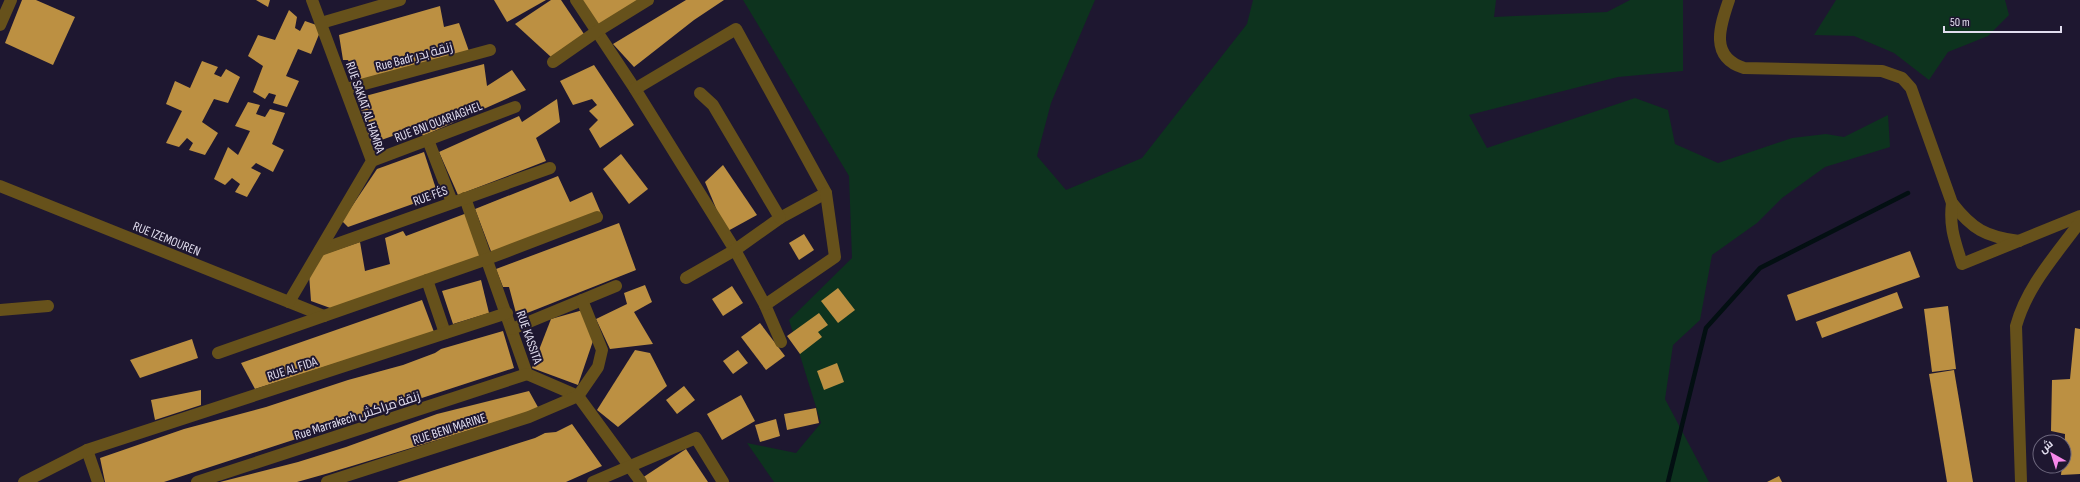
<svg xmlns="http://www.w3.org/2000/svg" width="2080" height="482" font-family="'Sofia Sans Condensed',Cairo,sans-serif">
	<rect width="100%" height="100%" fill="#1e1730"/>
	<g fill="#0d331e">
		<polygon points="743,0 1095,0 1051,103 1037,156 1066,190 1142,158 1247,24 1253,0 1496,0 1494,17 1607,12 1630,0 1683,0 1683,71 1618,77 1469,115 1487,148 1635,98 1668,110 1675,144 1718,163 1792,138 1826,134 1844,137 1888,115 1890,147 1825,167 1782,198 1757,223 1712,255 1700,320 1673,345 1665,399 1709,482 774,482 747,443 796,453 821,423 789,320 852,258 849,176"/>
		<polygon points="1836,0 2005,0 2009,15 1988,36 1948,52 1929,80 1894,53 1854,36 1814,35"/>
	</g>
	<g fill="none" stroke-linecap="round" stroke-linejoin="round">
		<polyline stroke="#030f12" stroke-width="4.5" points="1668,482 1706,328 1760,268 1908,193"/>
	</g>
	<g fill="#bc9042">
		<polygon points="22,0 36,0 75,17 53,65 5,43"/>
		<polygon points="256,0 270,0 268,7"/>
		<polygon points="494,0 546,0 507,22"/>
		<polygon points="551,0 561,0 584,34 551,57 515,24"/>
		<polygon points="580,0 640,0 597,29"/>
		<polygon points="686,0 724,0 694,20 634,67 613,44"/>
		<polygon points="440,6 444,27 459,23 470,54 357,83 348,60 343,60 339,35"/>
		<polygon points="289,10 297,17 295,28 300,31 305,21 322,27 311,54 298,49 286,76 299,81 287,107 273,103 276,95 269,93 265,99 253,92 263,66 248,56 258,35 275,40"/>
		<polygon points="202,61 218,67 214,74 221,77 226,69 240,77 228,103 214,99 202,122 218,133 205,155 189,150 193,143 187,138 179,147 166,143 182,111 166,104 175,81 190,88"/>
		<polygon points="484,64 487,86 512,70 526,90 423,136 418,127 370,144 358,98"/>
		<polygon points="594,65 634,125 600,148 589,129 598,120 589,111 597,105 592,99 573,105 560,81"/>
		<polygon points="557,99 560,122 536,138 546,161 458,195 439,152 519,116 522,122"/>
		<polygon points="248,102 260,105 256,114 265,117 270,109 285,113 272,144 284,150 273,172 256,163 251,168 261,173 247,197 235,192 240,184 232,178 225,185 214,179 228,147 238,155 250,131 235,126"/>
		<polygon points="424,152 438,195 348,227 342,221 377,169"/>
		<polygon points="621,154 648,189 629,204 603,169"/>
		<polygon points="723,165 757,215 726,232 705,182"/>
		<polygon points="558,176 570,202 592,192 601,213 492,254 475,209"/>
		<polygon points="467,213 482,256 333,309 311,301 309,274 319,256 360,242 365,271 390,264 385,238 403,231 406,236"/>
		<polygon points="619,223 636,270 517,317 509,287 503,287 496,269"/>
		<polygon points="804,234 814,250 799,260 789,243"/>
		<polygon points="1910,251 1920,277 1796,321 1787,295"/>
		<polygon points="481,280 489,313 453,324 442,291"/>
		<polygon points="645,285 652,302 634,312 653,344 610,349 596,319 627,304 624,293"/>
		<polygon points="732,286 743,303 723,316 712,299"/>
		<polygon points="838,288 855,310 838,323 821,301"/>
		<polygon points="1897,292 1903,308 1822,338 1816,322"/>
		<polygon points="422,300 434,332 255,389 241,363"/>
		<polygon points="1948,306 1956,369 1932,372 1924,309"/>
		<polygon points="583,310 594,338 578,385 532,368 551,319"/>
		<polygon points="819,313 828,325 818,332 822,337 800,354 787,336"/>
		<polygon points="760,323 785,356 766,370 741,337"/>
		<polygon points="2075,328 2080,329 2080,474 2061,475 2062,466 2064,466 2065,434 2051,431 2052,380 2070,379"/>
		<polygon points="503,331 514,368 164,482 105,482 100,458 184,429 266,407 348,380 403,365 435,353 441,349"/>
		<polygon points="192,339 198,358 140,378 130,360"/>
		<polygon points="635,350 650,353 667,386 618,427 597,410"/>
		<polygon points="738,350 748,363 733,374 723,361"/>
		<polygon points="837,363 844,382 824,390 817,371"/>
		<polygon points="1954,370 1973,482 1947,482 1929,374"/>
		<polygon points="684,386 695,400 677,414 666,400"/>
		<polygon points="201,390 201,405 155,420 151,400"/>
		<polygon points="529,391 539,409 329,473 297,482 220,482 298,462 346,447 437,414"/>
		<polygon points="741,395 755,421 722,440 707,414"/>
		<polygon points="816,408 819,423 787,430 784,414"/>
		<polygon points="776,419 780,436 760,442 755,425"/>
		<polygon points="572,424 602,466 566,482 397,482 535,438 545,433 556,432"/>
		<polygon points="686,449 708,482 645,482 642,478"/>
		<polygon points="1779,476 1782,482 1767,482"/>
	</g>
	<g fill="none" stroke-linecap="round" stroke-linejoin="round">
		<g stroke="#66511b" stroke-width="12">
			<polyline points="576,0 635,89 735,250 765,305 781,342"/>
			<path d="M1729,0C1720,26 1709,57 1744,68L1882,71L1902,78L1911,88L1952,203C1972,229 1986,237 2019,241"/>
			<polyline points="321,23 400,0"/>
			<polyline points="0,25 11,0"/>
			<polyline points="553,62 596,32 648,0"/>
			<polyline points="346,89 490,50"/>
			<polyline points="635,89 736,29 826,193 780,218 735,250 686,278"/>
			<polyline points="700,93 713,105 780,218"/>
			<polyline points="428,140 452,202"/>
			<polyline points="372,161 515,107"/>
			<polyline points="0,186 324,316"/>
			<polyline points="465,198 527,374 578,396 641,482"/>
			<path d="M1952,203C1949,227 1955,241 1962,264L2080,216"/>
			<polyline points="320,250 550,168"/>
			<polyline points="427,280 445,333"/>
			<polyline points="289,302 372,161 312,0"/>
			<polyline points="765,305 835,257 826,193"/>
			<polyline points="0,310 48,306"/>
			<polyline points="512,329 616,286"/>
			<polyline points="218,353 487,259 597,217"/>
			<polyline points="87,450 98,482"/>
			<polyline points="24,482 87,450 507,313"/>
			<polyline points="197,482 527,374"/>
			<polyline points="327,482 529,417 578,396 598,367 602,350 582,300"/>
			<polyline points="593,482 696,438 723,482"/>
			<path d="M2021,482L2016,326C2027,286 2056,255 2080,222"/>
		</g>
	</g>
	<g text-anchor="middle" stroke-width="4" stroke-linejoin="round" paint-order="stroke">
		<g font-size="13" fill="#e1ddee" stroke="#1e1730">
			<text transform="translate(414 56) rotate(-15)" y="5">Rue Badr زنقة بدر</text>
			<text transform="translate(366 107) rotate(71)" y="5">RUE SAKIAT AL HAMRA</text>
			<text transform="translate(438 121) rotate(-21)" y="5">RUE BNI OUARIAGHEL</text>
			<text transform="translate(430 195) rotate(-20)" y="5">RUE FÉS</text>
			<text transform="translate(167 238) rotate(22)" y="5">RUE IZEMOUREN</text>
			<text transform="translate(530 337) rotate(71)" y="5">RUE KASSITA</text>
			<text transform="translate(292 368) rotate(-18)" y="5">RUE AL FIDA</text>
			<text transform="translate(357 415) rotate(-18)" y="5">Rue Marrakech زنقة مراكش</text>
			<text transform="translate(449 428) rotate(-18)" y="5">RUE BENI MARINE</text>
		</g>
	</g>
	<g transform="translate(2052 454) rotate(321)"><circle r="19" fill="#1e1730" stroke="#6c667c"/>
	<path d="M0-3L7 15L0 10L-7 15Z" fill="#f788eb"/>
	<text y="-6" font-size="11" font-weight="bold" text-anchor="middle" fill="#e1ddee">ش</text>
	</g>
	<path d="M1944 26v6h117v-6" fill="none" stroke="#e1ddee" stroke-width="2"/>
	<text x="1950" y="26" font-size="12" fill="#e1ddee" stroke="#1e1730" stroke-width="3" paint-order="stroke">50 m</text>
</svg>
